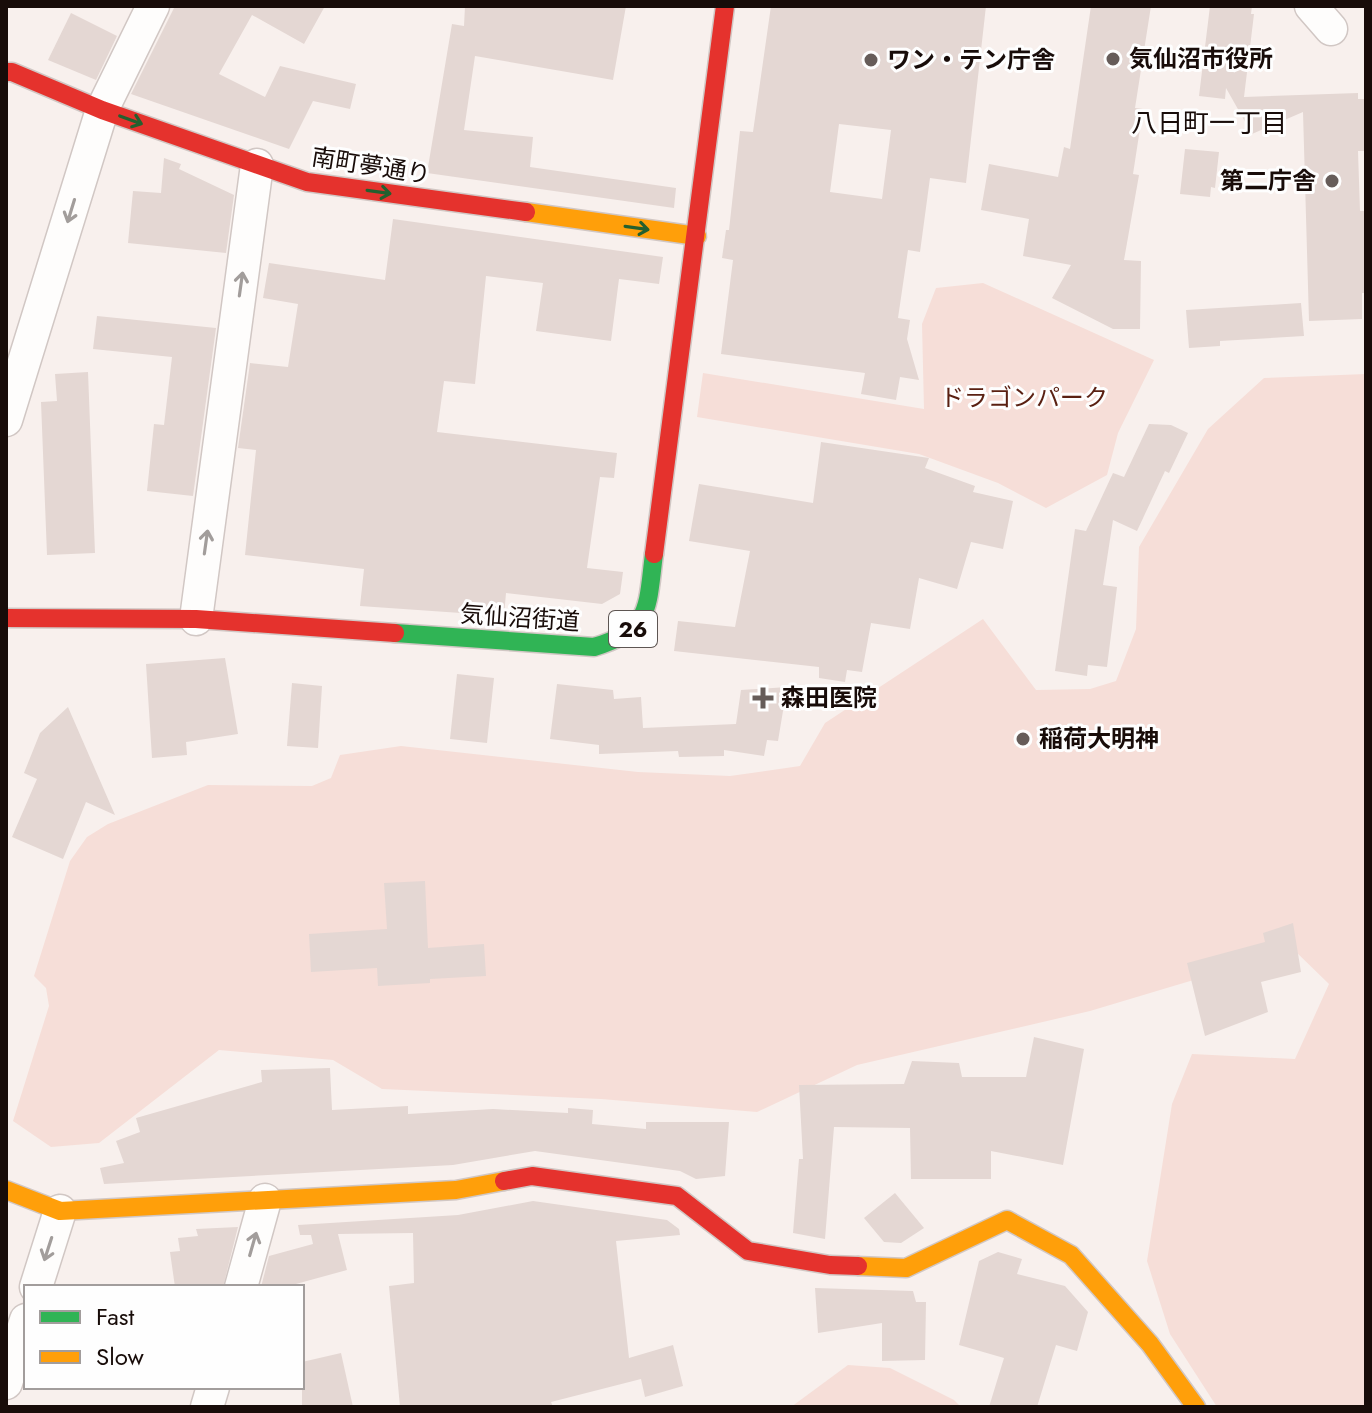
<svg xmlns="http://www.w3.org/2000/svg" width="1372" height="1413" font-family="Jost,'Noto Sans JP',sans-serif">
	<rect width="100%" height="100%" fill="#f8f0ed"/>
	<g fill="#f6ded8">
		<polygon points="983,283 1154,360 1118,433 1107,475 1046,508 998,483 919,454 697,417 703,373 924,409 922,324 936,288"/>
		<polygon points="1366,374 1366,1407 1217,1407 1170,1334 1147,1261 1172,1104 1192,1054 1295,1059 1329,984 1294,950 1090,1011 857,1065 757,1112 601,1099 382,1089 333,1060 219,1050 99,1143 51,1147 13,1121 49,1006 46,988 34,976 70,861 87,837 108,824 208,785 312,786 331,778 340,755 401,746 638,772 730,776 800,766 825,723 983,619 1036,690 1090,689 1116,681 1136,629 1139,547 1208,429 1264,378"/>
		<polygon points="848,1365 890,1368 954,1400 961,1407 791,1407"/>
	</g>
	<g fill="#e4d7d3" fill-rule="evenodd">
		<polygon points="175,6 325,6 304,44 252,15 219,74 265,97 280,66 356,84 350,109 313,101 289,149 131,94"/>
		<polygon points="465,6 626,6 613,80 475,56 464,130 533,137 530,167 676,188 674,208 427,173 452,24 464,26"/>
		<path d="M771,6H986L966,183L930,178L920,252L908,250L898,318L910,320L907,339L919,380L900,377L896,400L861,394L865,373L721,354L733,260L722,258L726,230H729L740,131L753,132ZM839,124L891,130L882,199L830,192Z"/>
		<polygon points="1091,6 1151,6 1135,108 1143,109 1133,174 1139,175 1124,260 1141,261 1140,329 1113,329 1052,298 1071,265 1023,256 1029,219 981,210 989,164 1058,177 1064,147 1070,149"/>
		<polygon points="1210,6 1252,6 1251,14 1254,14 1244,97 1358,93 1358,99 1366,99 1366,151 1358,151 1360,211 1366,211 1366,293 1362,293 1362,319 1309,321 1303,112 1252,134 1226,88 1225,99 1199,96"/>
		<polygon points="71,13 117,36 96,80 48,60"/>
		<polygon points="1185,149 1219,152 1215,188 1211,187 1210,197 1180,194"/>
		<polygon points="164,158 181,164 179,169 234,195 226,253 128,243 133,191 161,193"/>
		<polygon points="393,219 663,257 659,284 619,279 611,341 536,331 543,283 486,276 475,384 444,381 437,432 617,453 614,478 600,477 587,568 623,572 620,594 602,604 506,593 504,616 360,606 364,569 245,555 256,450 238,448 250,363 288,367 298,304 263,298 269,263 385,280"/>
		<polygon points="1301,303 1304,336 1220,341 1220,346 1189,348 1186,310"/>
		<polygon points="97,316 216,328 193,496 147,491 154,424 164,425 172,357 93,349"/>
		<polygon points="88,372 95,553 47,555 41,402 57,401 55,374"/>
		<polygon points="1149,424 1171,425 1188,433 1169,473 1165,471 1137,531 1113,520 1103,585 1117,587 1107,667 1088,665 1087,676 1055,671 1075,529 1086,531 1113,473 1124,477"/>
		<polygon points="821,442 929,458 925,468 975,486 973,492 1013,501 1003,549 971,542 957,589 919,578 910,629 871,623 862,672 847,670 845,682 819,678 819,667 674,651 678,621 735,627 750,551 689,541 699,484 813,503"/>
		<polygon points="225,658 238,734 186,742 187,755 152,758 146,664"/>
		<polygon points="457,674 494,678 487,743 450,739"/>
		<polygon points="292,683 322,686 318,748 287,746"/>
		<polygon points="557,684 613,690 614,699 641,697 643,728 736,724 741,690 787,687 778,741 767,740 764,756 724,750 724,756 679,757 678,751 599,754 599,745 550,739"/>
		<polygon points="68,707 115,815 86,802 63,859 12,837 37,779 24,773 40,733"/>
		<polygon points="425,881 428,948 484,944 486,976 430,979 430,983 378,986 377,968 311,972 309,934 387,929 384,883"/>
		<polygon points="1293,923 1301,972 1261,982 1268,1012 1205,1036 1187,963 1265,942 1263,933"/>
		<polygon points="1034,1037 1084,1049 1063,1165 991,1151 991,1179 911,1179 910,1128 834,1127 825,1239 793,1233 799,1159 803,1159 799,1085 904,1084 912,1061 959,1063 962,1077 1026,1077"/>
		<polygon points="330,1068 332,1110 408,1106 408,1114 493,1109 568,1113 568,1108 593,1110 592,1124 646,1129 646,1122 729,1122 725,1176 696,1179 680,1171 535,1151 453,1165 104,1184 100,1168 124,1163 116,1141 140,1132 136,1118 262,1082 261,1070"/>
		<polygon points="895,1193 924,1228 901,1243 884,1242 864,1218"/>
		<polygon points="533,1201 667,1220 679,1229 680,1235 616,1241 629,1358 673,1345 683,1386 645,1397 641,1379 551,1402 553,1407 400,1407 389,1286 414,1283 413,1233 338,1234 347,1270 285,1287 261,1287 269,1256 313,1244 311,1235 300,1235 298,1225 458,1215"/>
		<polygon points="238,1227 223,1287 175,1287 170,1252 180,1251 178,1238 198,1236 196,1229"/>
		<polygon points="998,1252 1022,1259 1017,1274 1065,1286 1088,1312 1077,1351 1056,1345 1037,1407 989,1407 1004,1358 959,1345 979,1261"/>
		<polygon points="815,1288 913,1291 916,1302 926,1302 925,1360 882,1361 882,1323 818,1333"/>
		<polygon points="341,1353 353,1407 302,1407 302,1362"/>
	</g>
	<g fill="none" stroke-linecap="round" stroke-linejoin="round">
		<defs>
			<g id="street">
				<polyline points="1311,6 1331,29"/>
				<polyline points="6,420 102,110 153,6"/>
				<polyline points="196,619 257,165"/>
				<polyline points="36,1287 60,1211"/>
				<polyline points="241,1287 265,1200"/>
				<polyline points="6,1383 26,1320"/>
				<polyline points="207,1407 213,1387"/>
			</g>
			<path id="fast" d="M395,633L594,647C652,630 647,607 654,554"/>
			<g id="slow">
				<polyline points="526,212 697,236"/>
				<polyline points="6,1190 60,1211 456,1190 504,1181"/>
				<polyline points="858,1266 906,1268 1007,1220 1071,1255 1150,1344 1196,1407"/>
			</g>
			<g id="jam">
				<polyline points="6,72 12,72 102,110 307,182 526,212"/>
				<polyline points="654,554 725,6"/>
				<polyline points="6,618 196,619 395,633"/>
				<polyline points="504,1181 532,1176 677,1196 748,1251 830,1265 858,1266"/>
			</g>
		</defs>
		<use href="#street" stroke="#d1c7c4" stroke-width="35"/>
		<use href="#fast" stroke="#d1c7c4" stroke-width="21"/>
		<use href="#slow" stroke="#d1c7c4" stroke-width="21"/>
		<use href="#jam" stroke="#d1c7c4" stroke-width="21"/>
		<use href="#street" stroke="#fefdfc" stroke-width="32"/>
		<use href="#fast" stroke="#30b455" stroke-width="18"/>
		<use href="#slow" stroke="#ff9f0a" stroke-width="18"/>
		<use href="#jam" stroke="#e5322d" stroke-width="18"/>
	</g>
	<defs><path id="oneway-shaft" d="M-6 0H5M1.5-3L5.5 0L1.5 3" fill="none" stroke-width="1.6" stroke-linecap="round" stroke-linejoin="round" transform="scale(2)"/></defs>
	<g stroke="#24602f">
		<use href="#oneway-shaft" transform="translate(131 120) rotate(20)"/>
		<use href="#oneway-shaft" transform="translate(379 192) rotate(8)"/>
		<use href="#oneway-shaft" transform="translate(637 228) rotate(8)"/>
	</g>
	<g stroke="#a29d9b">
		<use href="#oneway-shaft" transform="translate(71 211) rotate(107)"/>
		<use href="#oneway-shaft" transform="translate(241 284) rotate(-82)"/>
		<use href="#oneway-shaft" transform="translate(206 542) rotate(-82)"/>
		<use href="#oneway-shaft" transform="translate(253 1244) rotate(-74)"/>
		<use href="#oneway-shaft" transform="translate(48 1249) rotate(108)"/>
	</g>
	<g fill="#665c59" stroke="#fefefe" stroke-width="3">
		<circle cx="1113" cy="59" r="8"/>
		<circle cx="871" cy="60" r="8"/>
		<circle cx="1332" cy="181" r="8"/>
		<path d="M759 686h8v8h8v8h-8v8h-8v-8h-8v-8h8z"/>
		<circle cx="1023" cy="739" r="8"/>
	</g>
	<g text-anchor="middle" stroke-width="6" stroke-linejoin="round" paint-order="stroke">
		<rect fill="#fefefe" stroke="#5d5552" stroke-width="2" x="609" y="611" width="48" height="36" rx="6"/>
		<g font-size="22" font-weight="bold" fill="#180c09">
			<text x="633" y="637">26</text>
		</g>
		<g font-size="24" font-weight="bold" fill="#180c09" stroke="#fefefe" text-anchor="start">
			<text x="1129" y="67">気仙沼市役所</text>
			<text x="887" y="68">ワン・テン庁舎</text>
			<text x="1316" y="189" text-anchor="end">第二庁舎</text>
			<text x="781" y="706">森田医院</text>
			<text x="1039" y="747">稲荷大明神</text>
		</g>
		<g font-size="24" fill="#180c09" stroke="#fefefe">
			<text transform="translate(371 166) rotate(9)" y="8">南町夢通り</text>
			<text transform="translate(520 618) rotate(4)" y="8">気仙沼街道</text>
		</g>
		<g font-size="24" fill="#5a2012" stroke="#fefefe">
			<text x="1024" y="406">ドラゴンパーク</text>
		</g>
		<g font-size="26" fill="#180c09" stroke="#fefefe">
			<text x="1209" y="132">八日町一丁目</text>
		</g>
	</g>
	<rect width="1372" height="1413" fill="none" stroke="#180c09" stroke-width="16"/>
	<rect x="24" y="1285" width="280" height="104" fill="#fefefe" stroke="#a29d9c" stroke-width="2"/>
	<rect x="40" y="1311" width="40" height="12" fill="#30b455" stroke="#a29d9c" stroke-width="2"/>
	<text x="96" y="1325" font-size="24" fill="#180c09">Fast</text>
	<rect x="40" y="1351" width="40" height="12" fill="#ff9f0a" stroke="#a29d9c" stroke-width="2"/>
	<text x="96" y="1365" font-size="24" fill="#180c09">Slow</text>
</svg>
